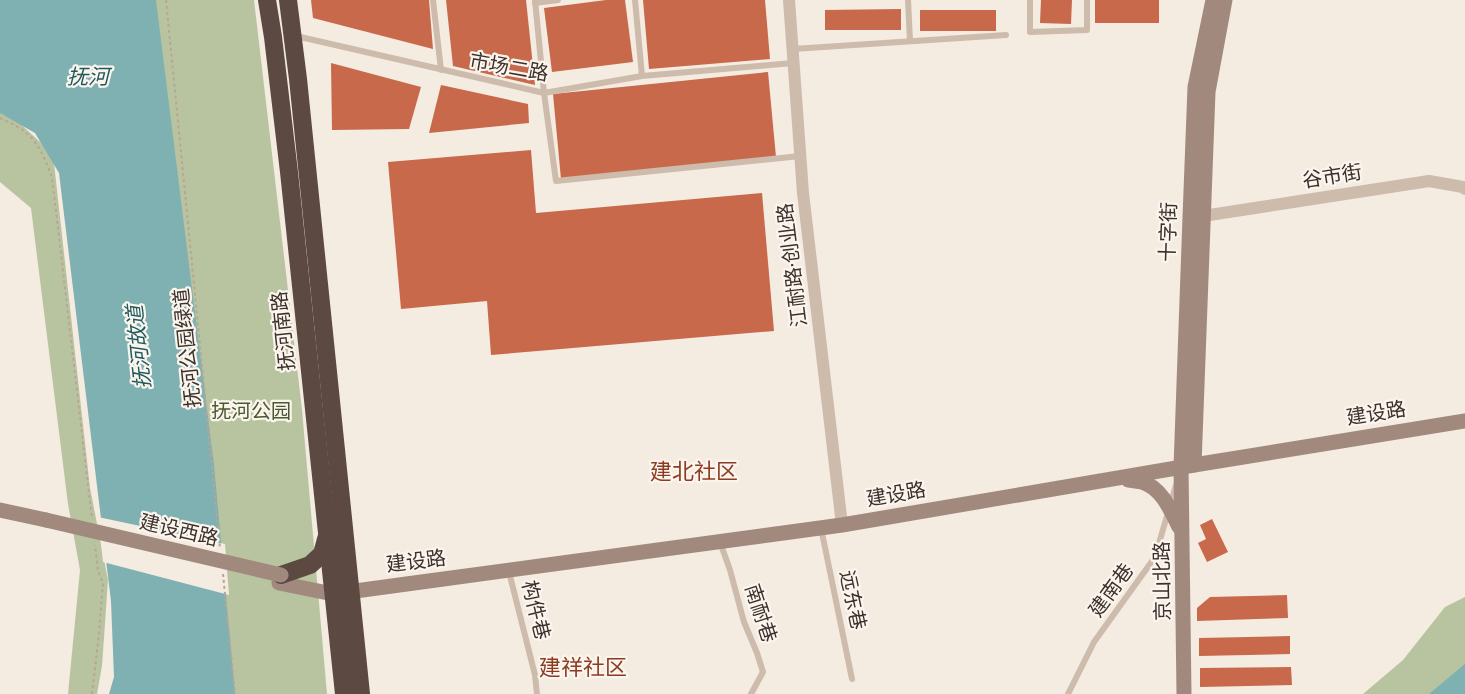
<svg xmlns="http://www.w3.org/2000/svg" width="1465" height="694" font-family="'Archivo Narrow','Noto Sans SC',sans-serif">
	<rect width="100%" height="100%" fill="#f4ebe1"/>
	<g fill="#b8c4a0">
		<polygon points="155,0 254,0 302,410 327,694 230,694"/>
		<polygon points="0,105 53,154 90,488 108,580 102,666 97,694 68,694 80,570 68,504 31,208 0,182"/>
		<polygon points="1465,597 1465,694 1363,694 1403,660 1445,607"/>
	</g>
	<g fill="#7fb0b2">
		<polygon points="0,0 156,0 214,465 235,694 109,694 114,677 111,601 59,173 35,133 0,113"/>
		<polygon points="1465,664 1465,694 1429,694"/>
	</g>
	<polygon fill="#f4ebe1" points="98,517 225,544 229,595 103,562"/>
	<g fill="#c8694b">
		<polygon points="311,0 429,0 433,49 313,18"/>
		<polygon points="446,0 526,0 535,85 453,66"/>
		<polygon points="606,0 625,0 633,62 552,72 544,8"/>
		<polygon points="643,0 765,0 770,59 649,69"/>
		<polygon points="1041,0 1072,0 1071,24 1040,23"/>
		<rect x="1095" y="0" width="64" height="23"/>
		<polygon points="901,9 901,30 825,30 825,10"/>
		<rect x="920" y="10" width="76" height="21"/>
		<polygon points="331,63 421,87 409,129 332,130"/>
		<polygon points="768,72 776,157 561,179 553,94"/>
		<polygon points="441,85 528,104 529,123 429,133"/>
		<polygon points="531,150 536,213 762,193 774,331 491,355 487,301 401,309 388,162"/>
		<polygon points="1212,519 1228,552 1207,562 1198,543 1206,539 1200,525"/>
		<polygon points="1287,595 1288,618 1197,621 1197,608 1210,597"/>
		<polygon points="1290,636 1290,654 1199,656 1199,638"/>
		<polygon points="1291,667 1292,685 1200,687 1200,668"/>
	</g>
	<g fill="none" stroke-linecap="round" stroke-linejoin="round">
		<g stroke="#b9a596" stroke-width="2" stroke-dasharray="3 3" stroke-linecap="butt">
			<polyline points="166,0 220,548"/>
			<path d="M0,118C8,122 18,126 25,132C39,142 46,162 52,177L92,519"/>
			<polyline points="223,574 235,694"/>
			<polyline points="92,694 99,634 103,583 98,571 95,545"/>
		</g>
		<g stroke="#cdbbac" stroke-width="6">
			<polyline points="433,0 441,70"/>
			<polyline points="535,0 544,93 556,181 800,156"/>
			<polyline points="635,0 642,76"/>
			<polyline points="908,0 910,41"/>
			<polyline points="1030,0 1030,32 1087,30 1087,0"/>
			<polyline points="535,3 558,0"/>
			<polyline points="296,36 544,93 642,76 793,63"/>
			<polyline points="793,49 1006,35"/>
			<polyline points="821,528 852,679"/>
			<polyline points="720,542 730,570 744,622 757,653 763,672 751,694"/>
			<polyline points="509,572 535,675 537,694"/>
			<polyline points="1068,694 1094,642 1155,557 1176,485"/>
		</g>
		<g stroke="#cdbbac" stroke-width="12">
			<polyline points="789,0 803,193 842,525"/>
			<polyline points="1203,216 1429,181 1463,187 1465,189"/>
		</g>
		<g stroke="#a18a7d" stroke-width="15">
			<polyline points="1194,465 1208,92 1225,0"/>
			<path d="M1128,480C1132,481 1138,481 1142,482C1162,488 1171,511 1179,527"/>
			<polyline points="0,510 46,520"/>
			<polyline points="279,583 333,594 414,583 842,525 1194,465 1465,421"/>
			<polyline points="1184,694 1181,467 1190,217 1195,87 1213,0"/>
		</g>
		<g stroke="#5c4a42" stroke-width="18">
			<polyline points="267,0 273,37 289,172 344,694"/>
			<polyline points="288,0 298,79 361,694"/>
			<polyline points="281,575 310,565 322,554 326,539"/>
		</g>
		<polyline stroke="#a18a7d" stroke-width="15" points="46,520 281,575"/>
	</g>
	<g text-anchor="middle" stroke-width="4.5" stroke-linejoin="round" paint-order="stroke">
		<g font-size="20" fill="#3b302b" stroke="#fbf5ee">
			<text transform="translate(509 67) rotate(10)" y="7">市场二路</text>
			<text transform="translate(1332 176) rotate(-9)" y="7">谷市街</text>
			<text transform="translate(1168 232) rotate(-88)" y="7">十字街</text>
			<text transform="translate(792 265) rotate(-97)" y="7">江耐路·创业路</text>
			<text transform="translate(283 331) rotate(-96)" y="7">抚河南路</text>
			<text transform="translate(187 348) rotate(-96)" y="7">抚河公园绿道</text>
			<text transform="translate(1376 413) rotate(-9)" y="7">建设路</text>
			<text transform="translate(896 494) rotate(-10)" y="7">建设路</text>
			<text transform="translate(179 530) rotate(13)" y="7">建设西路</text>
			<text transform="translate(416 561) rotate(-7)" y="7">建设路</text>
			<text transform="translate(1162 581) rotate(-91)" y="7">京山北路</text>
			<text transform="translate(1111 590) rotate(-54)" y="7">建南巷</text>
			<text transform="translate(853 600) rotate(78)" y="7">远东巷</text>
			<text transform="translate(536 610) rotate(76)" y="7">构件巷</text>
			<text transform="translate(761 613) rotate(72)" y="7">南耐巷</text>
		</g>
		<g font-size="20" fill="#4a5a2e" stroke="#fbf5ee">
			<text x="251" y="418">抚河公园</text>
		</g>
		<g font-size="21" font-style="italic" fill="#1f5a5e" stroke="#fbf5ee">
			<text x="88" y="84">抚河</text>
			<text transform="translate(139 347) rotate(-96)" y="7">抚河故道</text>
		</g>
		<g font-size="22" fill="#8c3b22" stroke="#fbf5ee">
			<text x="694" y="479">建北社区</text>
			<text x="583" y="675">建祥社区</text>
		</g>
	</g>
</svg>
